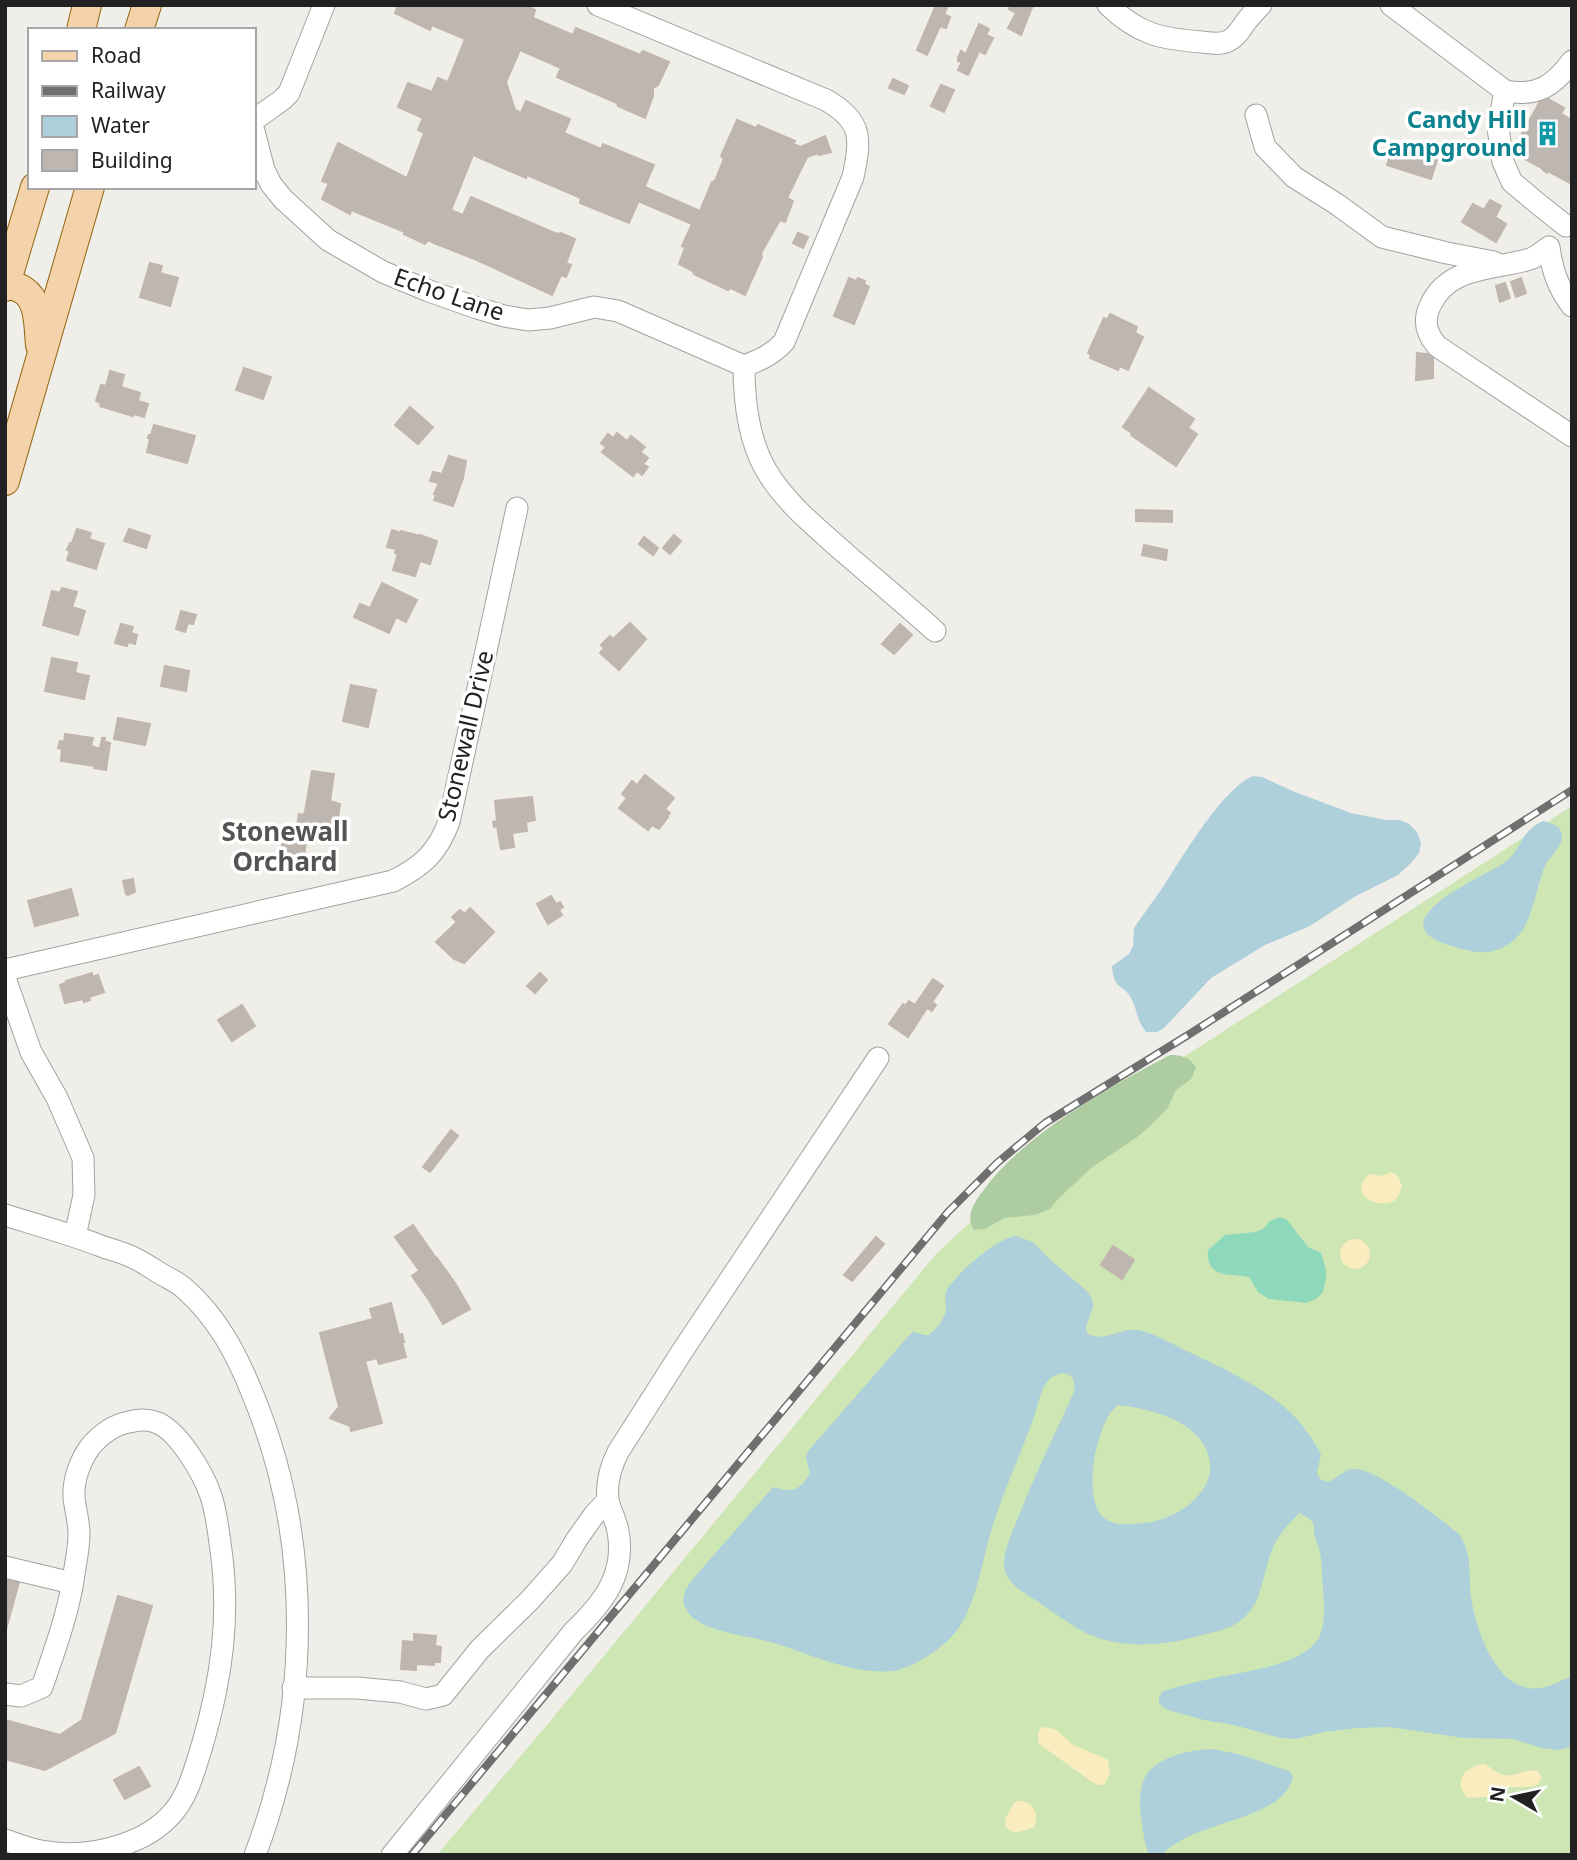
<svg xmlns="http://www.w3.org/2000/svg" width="1577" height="1860" font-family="'Noto Sans',sans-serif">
	<rect width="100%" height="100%" fill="#f0eee9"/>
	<polygon fill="#cde6b3" points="1572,806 1572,1855 437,1855 546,1726 936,1254 1028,1168 1145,1082"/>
	<path fill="#aecca1" d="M1170,1055C1182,1055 1190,1057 1196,1068L1191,1079L1176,1090L1167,1109L1151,1125L1137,1137L1091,1168L1058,1199L1050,1209L1035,1215L1004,1218L985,1229L974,1230C965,1217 974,1202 983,1191C1023,1135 1109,1087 1170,1055Z"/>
	<g fill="#f9ecbe">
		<path d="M1391,1172L1398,1176L1402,1186C1400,1191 1399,1198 1394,1201C1377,1209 1347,1195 1369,1174L1382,1176Z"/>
		<circle cx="1355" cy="1254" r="15"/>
		<polygon points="1044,1727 1055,1729 1072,1744 1108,1760 1110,1774 1104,1785 1098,1785 1092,1782 1042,1746 1038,1742 1038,1734 1040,1728"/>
		<path d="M1484,1764C1491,1767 1497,1774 1504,1775C1516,1777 1525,1768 1538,1771L1542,1778L1537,1785L1532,1787H1510L1488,1797L1467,1798C1452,1782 1465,1766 1484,1764Z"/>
		<path d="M1017,1801C1032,1799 1041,1815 1034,1827C1023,1831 1012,1837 1005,1825L1006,1817L1014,1803Z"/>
	</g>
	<path fill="#8ed8bb" d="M1280,1217L1287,1220L1308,1247L1321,1253L1326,1269V1279L1323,1292L1316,1299L1306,1303L1269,1299L1258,1292L1249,1277C1228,1273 1206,1279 1208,1250L1225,1235L1256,1232L1263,1229L1270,1221Z"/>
	<g fill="#add0da" fill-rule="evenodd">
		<path d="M1253,776L1262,777L1295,792L1351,813L1386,820H1400L1409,824L1417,832L1421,843L1419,853L1411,863L1398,875L1356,896L1310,926L1265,945L1211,978L1164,1028L1157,1032H1146C1136,1018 1138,1013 1132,1000C1125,984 1113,991 1112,966L1129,954L1133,946L1134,928C1144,913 1155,899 1165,884C1183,856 1223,788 1253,776Z"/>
		<path d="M1543,821C1551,823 1561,825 1562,836C1562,848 1548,858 1544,868C1533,897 1533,935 1500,949C1481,956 1466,950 1448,945C1376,921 1483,877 1504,863C1522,850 1519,832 1543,821Z"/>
		<path d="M1016,1236L1033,1242L1049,1259L1086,1290L1092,1299L1093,1307L1086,1327L1087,1333C1103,1344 1120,1327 1138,1330C1156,1334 1172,1344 1187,1351C1222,1368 1260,1385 1289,1411C1302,1423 1312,1438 1321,1454L1317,1473L1320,1479L1328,1482C1336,1479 1343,1471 1351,1469C1375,1465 1439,1519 1459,1534C1473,1555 1468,1573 1471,1597C1476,1630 1497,1695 1541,1688C1552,1686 1562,1680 1572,1676V1747L1558,1750L1542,1748L1513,1739L1464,1738L1390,1727L1357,1728L1324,1732L1296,1739L1280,1738L1234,1725L1204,1720L1168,1710L1159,1704V1698L1162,1692C1180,1685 1200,1681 1219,1677C1247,1671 1315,1664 1322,1629C1326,1612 1323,1592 1322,1575C1322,1566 1321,1557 1319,1548C1318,1543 1315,1538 1314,1533C1314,1528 1315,1528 1313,1523C1310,1518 1305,1516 1300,1513C1289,1522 1277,1537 1272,1550C1262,1574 1263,1605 1240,1621C1228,1630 1210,1633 1195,1637C1160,1646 1120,1649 1086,1633C1069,1624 1053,1612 1037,1601C1024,1593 1003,1581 1004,1563C1005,1546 1014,1528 1020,1513C1036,1472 1056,1432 1074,1392C1078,1373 1061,1367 1049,1380C1040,1389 1039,1402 1035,1414C1022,1452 1004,1489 992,1528C983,1558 976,1604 958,1629C946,1646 913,1669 892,1671C855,1675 809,1654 774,1643C757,1638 739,1636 722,1631C706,1627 679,1616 684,1594C687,1586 693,1579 699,1572L773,1487C793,1493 800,1491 810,1473L806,1458L808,1451L912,1332C917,1332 924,1336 928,1335C935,1333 946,1316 946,1309C946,1300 943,1297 948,1288C960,1271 995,1239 1016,1236ZM1118,1405C1139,1407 1166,1414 1184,1425C1211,1442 1220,1473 1197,1497C1185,1511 1163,1521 1145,1523C1131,1524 1116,1527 1104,1518C1081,1500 1096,1420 1118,1405Z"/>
		<path d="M1211,1749L1238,1754L1289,1771L1293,1776C1286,1821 1191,1820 1162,1855H1149C1145,1845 1143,1833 1142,1823C1139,1808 1138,1782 1150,1770C1166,1755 1191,1750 1211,1749Z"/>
	</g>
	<g fill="#beb7b1" stroke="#c1b5ac" stroke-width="2">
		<polygon points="398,5 507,5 520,50 506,82 486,98 448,82 465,39 432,25 430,30 395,13"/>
		<polygon points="507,5 526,5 535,10 533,18 573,35 576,28 640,55 643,51 669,62 658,85 653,88 653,96 645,118 618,106 617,103 557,77 561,68 520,50"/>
		<polygon points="936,5 947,8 944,14 950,17 946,28 940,26 927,55 917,50"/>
		<polygon points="1011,5 1033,5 1021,35 1008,28 1016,13 1009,9"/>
		<polygon points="979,24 989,29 986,35 993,38 985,54 979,51 968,75 958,70 962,62 958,61 958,58 961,51 966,54"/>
		<polygon points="438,78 486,98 465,117 473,155 418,130 423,118 398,107 408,83 432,92"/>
		<polygon points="893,79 908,86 904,94 889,88"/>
		<polygon points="506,82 515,110 521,113 526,101 570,119 564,133 601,149 603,144 654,165 629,223 580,203 581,198 527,175 526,178 473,155 465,117"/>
		<polygon points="941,85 954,90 944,112 931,106"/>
		<polygon points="1543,96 1564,108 1561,114 1572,120 1572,184 1548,171 1547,173 1543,170 1543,169 1518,155 1520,151 1514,148"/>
		<polygon points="737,120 756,128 758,125 795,141 793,144 801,147 825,136 831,152 819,155 818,153 807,157 787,198 793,201 785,222 780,220 761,253 762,257 745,295 731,288 728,290 694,274 693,271 679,264 685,248 682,246 692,224 638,201 645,187 700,211 712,182 715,181 724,159 721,156"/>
		<polygon points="424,133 473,155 451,210 426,200 407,178"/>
		<polygon points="338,143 407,178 426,200 434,243 428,240 425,244 404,234 405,232 351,210 350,214 322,199 329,183 322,181"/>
		<polygon points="1394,143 1438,157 1431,179 1387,165"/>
		<polygon points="471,197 557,234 561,233 575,239 566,263 571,265 566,277 561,275 552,295 477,260 434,243 426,200 463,215"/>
		<polygon points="1490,200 1501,206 1495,217 1506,224 1496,242 1462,222 1473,204 1484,210"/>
		<polygon points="798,233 808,237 803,248 793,243"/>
		<polygon points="150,263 162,266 160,273 178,278 170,306 140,297"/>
		<polygon points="849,278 856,281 858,278 865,281 864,284 869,287 854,324 834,316"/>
		<polygon points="1521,278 1526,293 1516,297 1511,282"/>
		<polygon points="1505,283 1510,298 1500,302 1496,286"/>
		<polygon points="1110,314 1137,327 1135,333 1143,337 1128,370 1120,366 1118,370 1090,358 1091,355 1088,353 1104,318 1107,320"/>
		<polygon points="1417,353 1433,355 1433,378 1416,380"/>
		<polygon points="244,368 271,377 263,399 236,390"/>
		<polygon points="110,371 124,375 121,387 140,393 138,401 148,404 144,417 134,414 133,416 100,406 101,403 96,401 101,385 106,386"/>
		<polygon points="1149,388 1194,419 1188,428 1197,434 1176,466 1131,435 1132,433 1123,427"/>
		<polygon points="410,407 433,427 418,444 395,425"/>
		<polygon points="154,425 195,436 187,463 147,452 150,439 148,438 149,435 151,435"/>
		<polygon points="617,433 627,441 631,436 645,447 640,452 648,458 643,464 648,467 642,475 637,471 633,476 602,452 606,447 601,443 608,434 613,438"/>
		<polygon points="449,456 466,461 463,478 453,506 434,500 436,495 434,494 439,483 430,481 433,472 442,474"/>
		<polygon points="1136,510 1172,511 1172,522 1136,521"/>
		<polygon points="77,529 91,533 89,539 104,544 96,569 67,560 70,551 67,550 70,543 72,543"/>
		<polygon points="129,529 150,536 146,548 124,541"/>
		<polygon points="392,530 401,533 401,531 420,536 420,535 437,541 430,564 420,561 415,576 393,570 398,554 395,553 396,549 387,547"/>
		<polygon points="674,535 681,541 670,554 663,548"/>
		<polygon points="644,537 658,548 653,555 639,544"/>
		<polygon points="1144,545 1167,550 1166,560 1142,555"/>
		<polygon points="382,583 417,600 406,622 396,617 389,633 354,617 360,604 370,608"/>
		<polygon points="62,588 77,592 72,607 85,611 78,635 43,625 52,591 60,593"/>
		<polygon points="181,611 196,615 193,624 188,623 185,632 176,629"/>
		<polygon points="630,623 646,639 619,670 600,653 604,648 601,645 610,636 613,639"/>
		<polygon points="121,624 133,627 131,633 137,635 135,644 128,642 127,646 115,643"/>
		<polygon points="900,624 912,635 894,654 882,644"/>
		<polygon points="52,658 77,663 75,673 89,676 84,699 45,691"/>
		<polygon points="165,666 189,671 186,691 161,686"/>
		<polygon points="351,685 376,690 368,727 343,721"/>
		<polygon points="118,718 150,724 145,745 114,739"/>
		<polygon points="65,734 93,738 91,746 100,749 102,738 105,738 103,750 105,750 106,742 110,743 106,770 94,768 95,766 61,761 62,749 58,748 60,741 64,742"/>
		<polygon points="312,771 334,774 330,801 340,804 336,832 297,827 299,814 303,815 305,812"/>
		<polygon points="645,775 674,798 665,809 670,813 667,816 668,817 659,829 652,825 648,830 619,808 627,798 622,794 632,781 637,785"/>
		<polygon points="532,797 535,820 526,822 527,831 512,833 514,847 501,849 497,826 494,827 493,822 497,821 495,801"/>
		<polygon points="284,830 307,834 304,857 281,853"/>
		<polygon points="133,879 135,892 128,895 128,893 126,894 123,881"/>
		<polygon points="71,889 78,915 35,926 28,901"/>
		<polygon points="551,896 556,904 560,902 563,907 559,910 562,915 548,924 537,904"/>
		<polygon points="470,908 494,932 464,963 454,959 436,942 457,922 452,917 460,910 465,914"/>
		<polygon points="92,973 92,977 98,975 104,992 89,997 90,1000 84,1002 83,999 65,1003 60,985 66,983 66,981"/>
		<polygon points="540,973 547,980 535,993 527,986"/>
		<polygon points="933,979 943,986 932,1002 936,1005 932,1011 927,1008 908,1037 889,1024 903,1004 905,1006 909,1001 915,1005"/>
		<polygon points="242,1005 255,1026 232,1041 218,1020"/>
		<polygon points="451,1130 458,1136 430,1172 423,1167"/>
		<polygon points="413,1225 436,1258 419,1270 395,1237"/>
		<polygon points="876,1237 884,1244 852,1281 844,1275"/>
		<polygon points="1113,1246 1134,1260 1122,1279 1101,1265"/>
		<polygon points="437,1258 455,1283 470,1309 443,1324 429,1300 412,1276"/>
		<polygon points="391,1303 399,1335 402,1334 404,1342 402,1342 406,1357 379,1364 377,1358 365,1361 382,1423 351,1431 350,1426 330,1418 339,1407 320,1333 373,1319 370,1309"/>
		<polygon points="5,1579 19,1582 5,1633"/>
		<polygon points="118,1596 152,1606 115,1733 45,1770 5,1759 5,1720 60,1735 82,1720"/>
		<polygon points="414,1634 436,1636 435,1646 441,1647 440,1662 434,1662 434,1665 416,1664 416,1670 401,1669 403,1641 414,1642"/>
		<polygon points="139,1767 150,1786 125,1799 114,1780"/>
	</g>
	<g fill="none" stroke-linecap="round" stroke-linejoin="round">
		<defs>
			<g id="minor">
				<path d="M598,5L826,100C863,121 861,139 853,177L784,342C772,355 760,360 744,366"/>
				<path d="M1108,5C1138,34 1161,39 1202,42C1210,43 1220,45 1228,41C1239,36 1242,25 1250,17C1253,13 1257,9 1261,5"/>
				<path d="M1391,5L1505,91C1537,97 1554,86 1572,61"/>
				<polyline points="1505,91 1498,128 1503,162 1512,182 1537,203 1566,226"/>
				<polyline points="1256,115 1265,147 1294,177 1338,205 1382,237 1447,253 1494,262"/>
				<polyline points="254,120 282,100 289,93 324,5"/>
				<polyline points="254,131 264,170 271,184 283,199 328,240 383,272 429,291 477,308 504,316 528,320 550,318 594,307 618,311 744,366"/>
				<path d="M1572,306C1558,288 1552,270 1549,247C1543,251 1537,257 1530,259C1494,270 1448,265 1430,306C1423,321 1426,333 1437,346L1572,436"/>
				<path d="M744,366C744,400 748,439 766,470C785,503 818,529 846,554C876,580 906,605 935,631"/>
				<path d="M5,970L393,881C423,866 437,853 449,822L517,508"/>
				<polyline points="5,978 31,1052 57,1098 83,1158 84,1195 75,1236"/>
				<path d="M5,1215C37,1225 70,1234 101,1246C112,1250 125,1253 136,1259C145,1263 154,1270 163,1275C170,1279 179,1283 185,1289C218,1318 237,1355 253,1395C313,1540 311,1708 255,1855"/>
				<polyline points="5,1567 72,1583"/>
				<polyline points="293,1688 357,1688 400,1692 426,1699 443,1695 480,1649 530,1600 562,1564 577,1539 594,1515 608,1500"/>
				<path d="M5,1694L21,1696L42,1687C54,1652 67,1617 73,1581C75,1566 79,1549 79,1534C79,1521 75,1509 74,1497C73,1480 80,1461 90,1447C100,1435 113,1425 129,1422C137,1420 147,1419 155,1422C178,1429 204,1475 211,1496C216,1511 218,1527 220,1543C231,1614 222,1678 202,1746C194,1771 188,1798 169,1817C139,1848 82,1859 41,1851C29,1849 17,1844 5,1840"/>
				<path d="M392,1855L574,1631C603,1603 626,1575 618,1531C616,1520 610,1510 608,1500C606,1483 611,1466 618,1452L683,1350L878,1058"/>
			</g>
			<g id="major">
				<polyline points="81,30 87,5"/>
				<polyline points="139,30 147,5"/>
				<path d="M6,283C12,285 18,287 23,290C40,301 38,327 40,345"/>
				<polyline points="5,287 35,187"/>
				<polyline points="5,481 90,187"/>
			</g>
		</defs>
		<use href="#minor" stroke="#a2a2a2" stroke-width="23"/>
		<use href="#major" stroke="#91640d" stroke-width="30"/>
		<use href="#minor" stroke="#fff" stroke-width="21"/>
		<use href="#major" stroke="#f4d3aa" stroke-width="28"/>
		<defs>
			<polyline id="rail" points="412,1855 948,1212 997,1163 1045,1123 1188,1035 1572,790"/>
		</defs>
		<use href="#rail" stroke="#6f6f6f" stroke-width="8"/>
		<use href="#rail" stroke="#fff" stroke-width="5" stroke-dasharray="16" stroke-linecap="butt"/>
	</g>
	<defs>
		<symbol id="building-bare" viewBox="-9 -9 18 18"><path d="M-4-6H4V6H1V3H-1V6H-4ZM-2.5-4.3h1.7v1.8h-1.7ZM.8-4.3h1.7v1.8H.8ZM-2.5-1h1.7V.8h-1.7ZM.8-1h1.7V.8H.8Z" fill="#0f9aa8" stroke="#fff" stroke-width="2.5" paint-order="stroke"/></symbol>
	</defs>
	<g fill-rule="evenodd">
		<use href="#building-bare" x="1530" y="116" width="35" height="35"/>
	</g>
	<g text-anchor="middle" stroke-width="7" stroke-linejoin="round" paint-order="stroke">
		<g font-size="24" font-weight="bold" fill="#0d838f" stroke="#fff" text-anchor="end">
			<text x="1527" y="128">Candy Hill<tspan x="1527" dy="28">Campground</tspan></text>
		</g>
		<g font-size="24" fill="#212121" stroke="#fff">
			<text transform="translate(449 295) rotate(19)" y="8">Echo Lane</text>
			<text transform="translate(466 736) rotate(-77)" y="8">Stonewall Drive</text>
		</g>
		<g font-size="26" font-weight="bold" fill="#545454" stroke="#fff">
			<text x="285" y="841">Stonewall<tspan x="285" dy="30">Orchard</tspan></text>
		</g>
	</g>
	<rect width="1577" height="1860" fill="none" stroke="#212121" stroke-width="14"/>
	<rect x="28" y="28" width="228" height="161" fill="#ffffff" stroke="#a6a6a6" stroke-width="2"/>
	<rect x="42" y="51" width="35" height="10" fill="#f4d3aa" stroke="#a6a6a6" stroke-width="2"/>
	<text x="91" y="63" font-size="21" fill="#212121">Road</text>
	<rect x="42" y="86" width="35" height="10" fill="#6f6f6f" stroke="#a6a6a6" stroke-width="2"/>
	<text x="91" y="98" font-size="21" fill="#212121">Railway</text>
	<rect x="42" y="116" width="35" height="21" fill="#add0da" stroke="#a6a6a6" stroke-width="2"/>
	<text x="91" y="133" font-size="21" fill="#212121">Water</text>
	<rect x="42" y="150" width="35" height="21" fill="#beb7b1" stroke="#a6a6a6" stroke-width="2"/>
	<text x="91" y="168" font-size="21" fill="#212121">Building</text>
	<g transform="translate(1514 1797) rotate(279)" stroke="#ffffff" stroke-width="5" paint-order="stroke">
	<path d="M0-5L12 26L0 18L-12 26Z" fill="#212121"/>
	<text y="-10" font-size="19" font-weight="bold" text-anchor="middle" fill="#212121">N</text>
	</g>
</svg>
